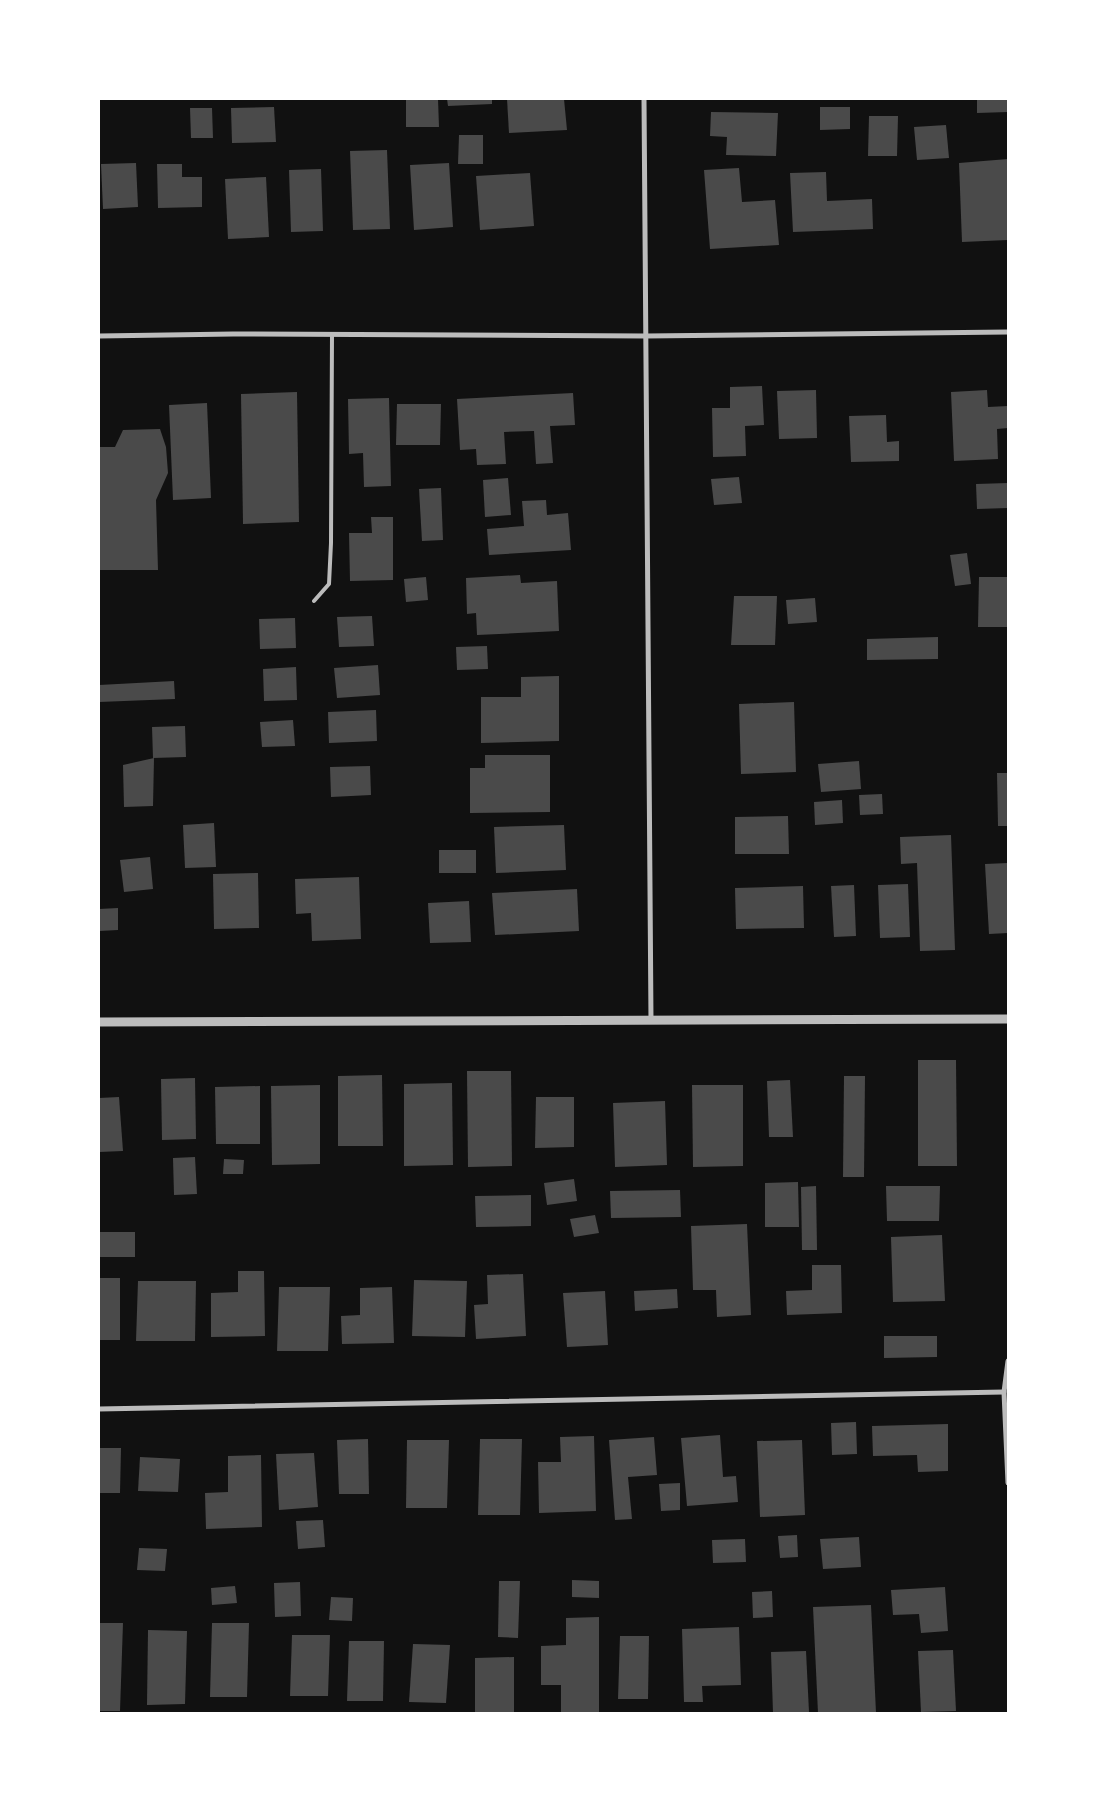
<svg xmlns="http://www.w3.org/2000/svg" width="1107" height="1812" font-family="'Crimson Pro',serif">
	<rect width="100%" height="100%" fill="#111"/>
	<g fill="#4a4a4a">
		<polygon points="406,99 438,99 439,127 406,127"/>
		<polygon points="447,99 492,99 492,104 448,106"/>
		<polygon points="507,99 564,99 567,130 509,133"/>
		<polygon points="977,99 1008,99 1008,112 977,113"/>
		<polygon points="274,107 276,142 232,143 231,108"/>
		<polygon points="820,107 850,107 850,129 820,130"/>
		<polygon points="190,108 212,108 213,138 191,138"/>
		<polygon points="711,112 778,113 776,156 726,155 727,137 710,136"/>
		<polygon points="869,116 898,116 897,156 868,156"/>
		<polygon points="946,125 949,158 917,160 914,127"/>
		<polygon points="459,135 483,135 483,164 458,164"/>
		<polygon points="387,150 390,229 353,230 350,151"/>
		<polygon points="1008,159 1008,240 962,242 959,163"/>
		<polygon points="136,163 138,207 103,209 101,164"/>
		<polygon points="449,163 453,227 414,230 410,165"/>
		<polygon points="157,164 182,164 182,177 202,177 202,207 158,208"/>
		<polygon points="739,168 742,202 775,200 779,245 710,249 704,170"/>
		<polygon points="321,169 323,231 291,232 289,170"/>
		<polygon points="826,172 827,201 872,199 873,229 793,232 790,173"/>
		<polygon points="530,173 534,226 480,230 476,176"/>
		<polygon points="266,177 269,237 228,239 225,179"/>
		<polygon points="762,386 764,425 745,426 746,456 713,457 712,408 730,408 730,387"/>
		<polygon points="816,390 817,438 779,439 777,391"/>
		<polygon points="987,390 988,407 1008,406 1008,428 997,429 998,459 954,461 951,392"/>
		<polygon points="297,392 299,522 243,524 241,394"/>
		<polygon points="573,393 575,425 550,426 553,463 536,464 534,431 504,432 506,464 477,465 476,449 460,450 457,399"/>
		<polygon points="389,398 391,486 364,487 363,453 349,454 348,399"/>
		<polygon points="207,403 211,498 173,500 169,405"/>
		<polygon points="397,404 441,404 440,445 396,445"/>
		<polygon points="886,415 887,442 899,441 899,461 851,462 849,416"/>
		<polygon points="160,429 166,447 168,473 156,500 158,570 99,570 99,447 115,447 123,430"/>
		<polygon points="739,477 742,503 714,505 711,479"/>
		<polygon points="508,478 511,515 485,517 483,480"/>
		<polygon points="1008,483 1008,508 977,509 976,484"/>
		<polygon points="441,488 443,540 422,541 419,489"/>
		<polygon points="546,500 547,515 568,513 571,550 489,555 487,529 524,526 522,501"/>
		<polygon points="371,517 393,517 393,580 350,581 349,533 372,533"/>
		<polygon points="967,553 971,584 955,586 950,555"/>
		<polygon points="520,575 521,583 557,581 559,631 477,635 476,613 467,614 466,578"/>
		<polygon points="426,577 428,600 406,602 404,579"/>
		<polygon points="979,577 1008,577 1008,627 978,627"/>
		<polygon points="734,596 777,596 775,645 731,645"/>
		<polygon points="815,598 817,622 788,624 786,600"/>
		<polygon points="372,616 374,646 339,647 337,617"/>
		<polygon points="295,618 296,648 260,649 259,619"/>
		<polygon points="938,637 938,659 867,660 867,639"/>
		<polygon points="487,646 488,669 457,670 456,647"/>
		<polygon points="378,665 380,695 337,698 334,668"/>
		<polygon points="296,667 297,700 264,701 263,669"/>
		<polygon points="559,676 559,741 481,743 481,697 521,697 521,677"/>
		<polygon points="174,681 175,699 99,702 99,685"/>
		<polygon points="794,702 796,772 741,774 739,704"/>
		<polygon points="376,710 377,741 329,743 328,712"/>
		<polygon points="293,720 295,746 262,747 260,722"/>
		<polygon points="185,726 186,757 153,758 152,727"/>
		<polygon points="485,755 550,755 550,812 470,813 470,768 485,768"/>
		<polygon points="154,758 153,806 124,807 123,765"/>
		<polygon points="859,761 861,789 821,792 818,764"/>
		<polygon points="370,766 371,795 331,797 330,767"/>
		<polygon points="997,773 1008,773 1008,826 998,826"/>
		<polygon points="882,794 883,814 860,815 859,795"/>
		<polygon points="842,800 843,823 815,825 814,802"/>
		<polygon points="788,816 789,854 735,854 735,817"/>
		<polygon points="214,823 216,867 185,868 183,825"/>
		<polygon points="564,825 566,870 496,873 494,827"/>
		<polygon points="951,835 955,950 920,951 917,863 901,864 900,837"/>
		<rect x="439" y="850" width="37" height="23"/>
		<polygon points="150,857 153,889 124,892 120,860"/>
		<polygon points="1008,863 1008,933 989,934 985,864"/>
		<polygon points="258,873 259,928 214,929 213,874"/>
		<polygon points="359,877 361,939 312,941 311,913 296,914 295,879"/>
		<polygon points="908,884 910,937 880,938 878,885"/>
		<polygon points="854,885 856,936 834,937 831,886"/>
		<polygon points="803,886 804,928 736,929 735,888"/>
		<polygon points="577,889 579,931 495,935 492,893"/>
		<polygon points="469,901 471,942 430,943 428,903"/>
		<polygon points="118,908 118,930 99,931 99,909"/>
		<polygon points="918,1060 956,1060 957,1166 918,1166"/>
		<polygon points="467,1071 511,1071 512,1166 468,1167"/>
		<polygon points="382,1075 383,1146 338,1146 338,1076"/>
		<polygon points="844,1076 865,1076 864,1177 843,1177"/>
		<polygon points="195,1078 196,1139 162,1140 161,1079"/>
		<polygon points="790,1080 793,1137 769,1137 767,1081"/>
		<polygon points="452,1083 453,1165 404,1166 404,1084"/>
		<polygon points="320,1085 320,1164 272,1165 271,1086"/>
		<polygon points="692,1085 743,1085 743,1166 693,1167"/>
		<polygon points="260,1086 260,1144 216,1144 215,1087"/>
		<polygon points="119,1097 123,1151 99,1152 99,1098"/>
		<polygon points="536,1097 574,1097 574,1147 535,1148"/>
		<polygon points="665,1101 667,1165 615,1167 613,1103"/>
		<polygon points="195,1157 197,1194 174,1195 173,1158"/>
		<polygon points="224,1159 244,1160 243,1174 223,1174"/>
		<polygon points="574,1179 577,1201 547,1205 544,1183"/>
		<polygon points="798,1182 799,1227 765,1227 765,1183"/>
		<polygon points="816,1186 817,1250 802,1250 801,1187"/>
		<polygon points="886,1186 940,1186 939,1221 887,1221"/>
		<polygon points="680,1190 681,1217 611,1218 610,1191"/>
		<polygon points="531,1195 531,1226 476,1227 475,1196"/>
		<polygon points="595,1215 599,1233 574,1237 570,1219"/>
		<polygon points="747,1224 751,1315 717,1317 716,1290 693,1290 691,1226"/>
		<rect x="99" y="1232" width="36" height="25"/>
		<polygon points="942,1235 945,1301 893,1302 891,1237"/>
		<polygon points="812,1265 841,1265 842,1313 787,1315 786,1291 812,1290"/>
		<polygon points="238,1271 264,1271 265,1336 211,1337 211,1293 238,1292"/>
		<polygon points="523,1274 526,1336 476,1339 474,1305 488,1304 487,1275"/>
		<rect x="99" y="1278" width="21" height="62"/>
		<polygon points="414,1280 467,1281 465,1337 412,1336"/>
		<polygon points="138,1281 196,1281 195,1341 136,1341"/>
		<polygon points="279,1287 330,1287 328,1351 277,1351"/>
		<polygon points="392,1287 394,1343 342,1344 341,1316 360,1315 360,1288"/>
		<polygon points="677,1289 678,1308 635,1311 634,1291"/>
		<polygon points="605,1291 608,1345 567,1347 563,1293"/>
		<polygon points="884,1336 937,1336 937,1357 884,1358"/>
		<polygon points="856,1422 857,1454 832,1455 831,1423"/>
		<polygon points="948,1424 948,1471 918,1472 917,1455 873,1456 872,1426"/>
		<polygon points="720,1435 723,1477 736,1476 738,1502 687,1506 681,1438"/>
		<polygon points="594,1436 596,1511 539,1513 538,1462 561,1462 560,1437"/>
		<polygon points="654,1437 657,1475 628,1477 632,1519 615,1520 609,1440"/>
		<polygon points="368,1439 369,1494 339,1494 337,1440"/>
		<polygon points="480,1439 522,1439 520,1515 478,1515"/>
		<polygon points="407,1440 449,1440 447,1508 406,1508"/>
		<polygon points="802,1440 805,1515 760,1517 757,1441"/>
		<polygon points="99,1448 121,1448 120,1493 99,1493"/>
		<polygon points="314,1453 318,1507 279,1510 276,1454"/>
		<polygon points="261,1455 262,1527 206,1529 205,1493 228,1492 228,1456"/>
		<polygon points="140,1457 180,1459 178,1492 138,1491"/>
		<polygon points="680,1483 680,1510 661,1511 659,1484"/>
		<polygon points="323,1520 325,1547 298,1549 296,1521"/>
		<polygon points="797,1535 798,1557 780,1558 778,1536"/>
		<polygon points="859,1537 861,1567 823,1569 820,1539"/>
		<polygon points="745,1539 746,1562 713,1563 712,1540"/>
		<polygon points="139,1548 167,1549 165,1571 137,1570"/>
		<polygon points="572,1580 599,1581 599,1598 572,1597"/>
		<polygon points="499,1581 520,1581 518,1638 498,1637"/>
		<polygon points="300,1582 301,1616 275,1617 274,1583"/>
		<polygon points="235,1586 237,1603 212,1605 211,1588"/>
		<polygon points="945,1587 948,1631 921,1633 919,1614 893,1615 891,1590"/>
		<polygon points="772,1591 773,1617 753,1618 752,1592"/>
		<polygon points="331,1597 353,1598 352,1621 329,1620"/>
		<polygon points="871,1605 876,1713 818,1713 813,1607"/>
		<polygon points="599,1617 599,1713 561,1713 561,1685 541,1685 541,1646 566,1645 566,1618"/>
		<polygon points="99,1623 123,1623 120,1711 99,1711"/>
		<polygon points="212,1623 249,1623 247,1697 210,1697"/>
		<polygon points="739,1627 741,1685 702,1686 703,1702 684,1702 682,1629"/>
		<polygon points="148,1630 187,1631 185,1704 147,1705"/>
		<polygon points="292,1635 330,1635 328,1696 290,1696"/>
		<polygon points="620,1636 649,1636 648,1699 618,1699"/>
		<polygon points="349,1641 384,1641 383,1701 347,1701"/>
		<polygon points="413,1644 450,1645 446,1703 409,1702"/>
		<polygon points="953,1650 956,1711 921,1712 918,1651"/>
		<polygon points="806,1651 809,1712 773,1713 771,1652"/>
		<polygon points="514,1657 514,1713 475,1713 475,1658"/>
	</g>
	<g fill="none" stroke-linecap="round" stroke-linejoin="round">
		<polyline stroke="#bcbcbc" stroke-width="4" points="314,601 329,584 331,543 332,334"/>
		<g stroke="#bcbcbc" stroke-width="5">
			<polyline points="644,99 651,1020"/>
			<polyline points="99,336 233,334 646,336 1008,332"/>
			<polyline points="1008,1361 1004,1392 1008,1483"/>
			<polyline points="99,1409 1004,1392"/>
		</g>
		<polyline stroke="#bcbcbc" stroke-width="9" points="99,1022 1008,1019"/>
	</g>
	<rect width="1107" height="1812" fill="none" stroke="#ffffff" stroke-width="200"/>
</svg>
